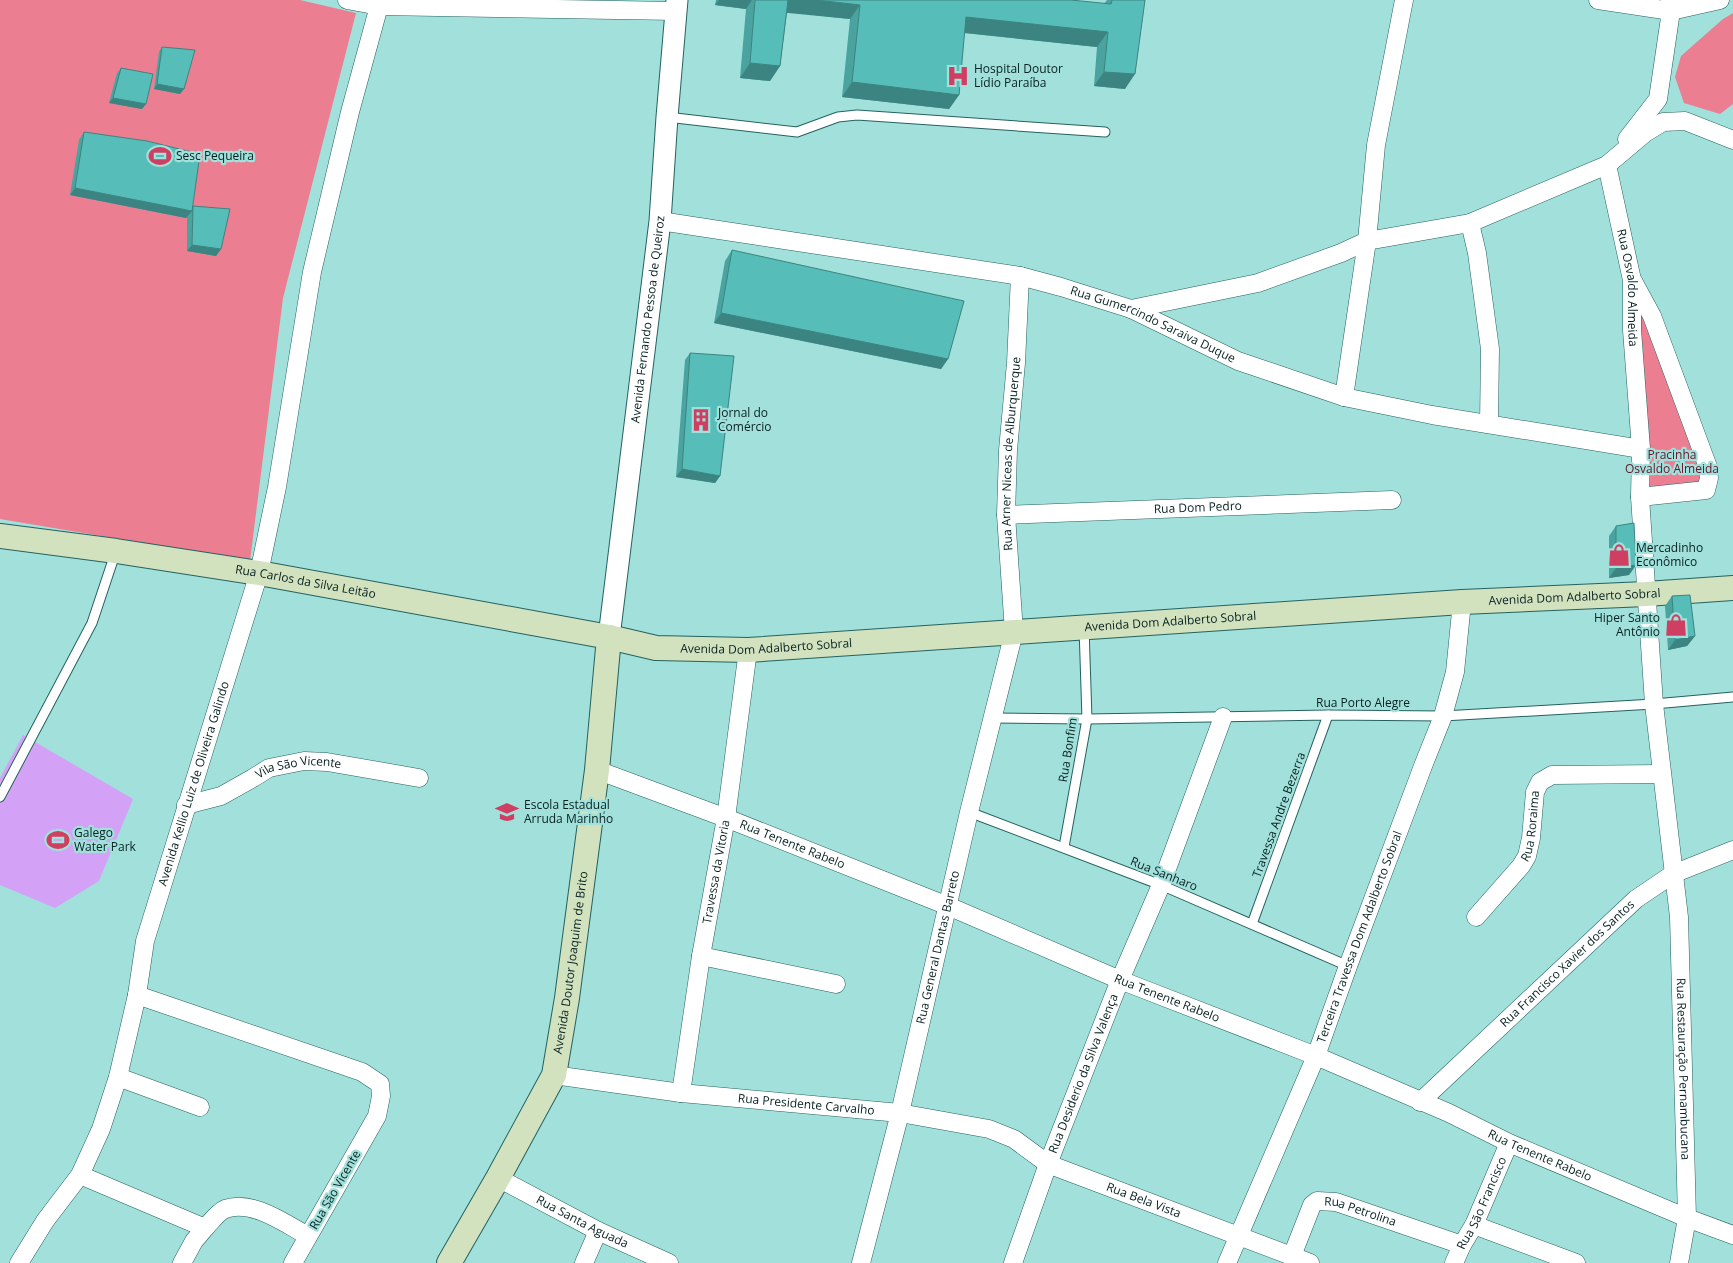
<svg xmlns="http://www.w3.org/2000/svg" width="1733" height="1263" font-family="'Open Sans',sans-serif">
	<rect width="100%" height="100%" fill="#a1e0db"/>
	<g fill="#eb7f91">
		<polygon points="0,0 300,0 356,13 283,298 250,561 0,519"/>
		<polygon points="1733,13 1733,104 1720,114 1684,103 1675,77 1681,56 1723,19"/>
		<polygon points="1632,280 1709,483 1640,497"/>
	</g>
	<polygon fill="#d3a2f6" points="23,735 133,799 99,881 55,908 0,885 0,778"/>
	<g fill="none" stroke-linecap="round" stroke-linejoin="round">
		<defs>
			<g id="service">
				<polyline points="667,117 797,132 838,117 857,115 1105,132"/>
				<polyline points="993,718 1087,719 1328,715 1443,716 1654,704 1733,697"/>
				<polyline points="0,797 92,623 116,551"/>
				<polyline points="969,812 1161,885 1348,966"/>
				<polyline points="1064,847 1087,719 1084,627"/>
				<polyline points="1252,924 1328,715"/>
			</g>
			<g id="minor">
				<polyline points="347,0 379,6 676,11"/>
				<polyline points="1598,0 1671,11 1720,0"/>
				<polyline points="1627,139 1658,99 1671,11 1670,0"/>
				<path id="s1" d="M1607,165L1632,280V330L1641,449L1640,497L1654,704L1679,917L1687,1218L1679,1263"/>
				<path id="s2" d="M660,221L1020,276L1061,287L1131,309L1238,361L1344,397L1432,415L1641,449"/>
				<polyline points="1470,223 1477,253 1490,349 1489,424"/>
				<polyline points="1633,281 1652,316 1708,467 1709,478 1706,490 1640,497"/>
				<polyline points="1131,309 1258,283 1341,253 1367,241 1470,223 1607,165 1645,133 1663,122 1685,121 1733,140"/>
				<polyline points="1344,397 1367,241 1376,145 1404,0"/>
				<path id="s3" d="M1006,515L1392,500"/>
				<path id="s4" d="M597,770L726,818L948,906L1120,980L1316,1056L1449,1113L1509,1143L1687,1218L1733,1235"/>
				<path id="s5" d="M186,805L221,796L253,778L269,768L304,761L327,762L419,778"/>
				<path id="s6" d="M1476,917L1521,866L1527,856L1531,838L1535,792L1540,782L1552,775L1661,774"/>
				<polyline points="701,956 836,984"/>
				<polyline points="137,995 362,1072 380,1084 381,1096 377,1116 293,1263"/>
				<path id="s7" d="M554,1075L681,1093L900,1113L989,1129L1014,1139L1048,1164L1310,1263"/>
				<polyline points="118,1077 200,1107"/>
				<path id="s8" d="M681,1093L701,956L726,818L748,650"/>
				<path id="s9" d="M1420,1102L1636,899L1673,874L1733,850"/>
				<path d="M80,1175L205,1228C210,1223 218,1212 225,1209C252,1199 286,1224 308,1236"/>
				<path id="s10" d="M498,1178L598,1231L669,1263"/>
				<polyline points="1474,1225 1576,1263"/>
				<path id="s11" d="M1292,1256L1312,1205L1317,1201L1336,1202L1462,1245"/>
				<path id="s12" d="M19,1263L45,1221L80,1175L101,1129L118,1077L137,995L145,941L259,573L277,487L312,272L350,112L379,6"/>
				<polyline points="182,1263 194,1241 205,1228"/>
				<polyline points="584,1263 598,1231"/>
				<path id="s13" d="M861,1263L900,1113L969,812L1014,632L1006,515L1008,450L1016,363L1020,276"/>
				<path id="s14" d="M1013,1263L1048,1164L1120,980L1161,885L1223,717"/>
				<path id="s15" d="M1227,1263L1316,1056L1348,966L1423,766L1443,716L1455,672L1462,602"/>
				<path id="s16" d="M1454,1263L1462,1245L1474,1225L1509,1143"/>
			</g>
			<g id="tertiary">
				<path id="s17" d="M609,637L660,221L667,117L677,0"/>
			</g>
			<g id="secondary">
				<path id="s18" d="M0,536L116,551L259,573L609,637L656,648L748,650L1462,602L1646,594L1733,588"/>
				<path id="s19" d="M449,1263L498,1178L554,1075L567,998L597,770L609,637"/>
			</g>
		</defs>
		<use href="#service" stroke="#24625f" stroke-width="11"/>
		<use href="#minor" stroke="#24625f" stroke-width="19"/>
		<use href="#tertiary" stroke="#24625f" stroke-width="23"/>
		<use href="#secondary" stroke="#24625f" stroke-width="26"/>
		<use href="#service" stroke="#fff" stroke-width="9"/>
		<use href="#minor" stroke="#fff" stroke-width="18"/>
		<use href="#tertiary" stroke="#fff" stroke-width="21"/>
		<use href="#secondary" stroke="#d2e1be" stroke-width="24"/>
	</g>
	<g fill="#4aa39e">
		<polygon points="716,0 1071,0 1104,4 1107,0 1145,0 1125,89 1094,86 1097,47 964,33 959,95 949,109 842,97 850,19 787,12 780,66 770,81 740,78 746,9 715,5"/>
		<polygon points="162,47 184,89 180,94 154,89 159,52"/>
		<polygon points="121,68 146,104 142,109 109,103 117,73"/>
		<polygon points="84,132 193,206 221,249 216,256 187,251 187,217 186,218 70,195 79,140"/>
		<polygon points="732,250 948,359 941,369 714,323 725,261"/>
		<polygon points="690,353 720,476 715,483 676,477 685,360"/>
		<polygon points="1616,526 1636,565 1629,575 1609,578 1609,536"/>
		<polygon points="1672,596 1695,636 1687,646 1668,650 1665,606"/>
	</g>
	<g fill="#3c8481">
		<polygon points="719,0 752,0 746,9 715,5"/>
		<polygon points="786,0 816,0 860,5 850,19 778,12"/>
		<polygon points="966,17 1108,32 1097,47 956,32"/>
		<polygon points="750,63 780,66 770,81 740,78"/>
		<polygon points="1104,72 1135,74 1125,89 1094,86"/>
		<polygon points="852,82 959,95 949,109 842,97"/>
		<polygon points="157,84 184,89 180,94 154,89"/>
		<polygon points="113,98 146,104 142,109 109,103"/>
		<polygon points="75,188 192,211 186,218 70,195"/>
		<polygon points="192,245 221,249 216,256 187,251"/>
		<polygon points="721,313 948,359 941,369 714,323"/>
		<polygon points="682,469 720,476 715,483 676,477"/>
		<polygon points="1636,565 1629,575 1609,578 1616,568"/>
		<polygon points="1695,636 1687,646 1668,650 1675,640"/>
	</g>
	<g fill="#56bdb8" stroke="#3c8481">
		<polygon points="755,0 788,0 780,66 750,63"/>
		<polygon points="816,0 1071,0 1111,4 1112,0 1145,0 1135,74 1104,72 1108,32 966,17 959,95 852,82 860,5"/>
		<polygon points="162,47 195,50 184,89 157,84"/>
		<polygon points="121,68 153,74 146,104 113,98"/>
		<polygon points="84,132 147,141 200,154 192,211 75,188"/>
		<polygon points="193,206 230,209 221,249 192,245"/>
		<polygon points="732,250 964,301 948,359 721,313"/>
		<polygon points="690,353 734,356 720,476 682,469"/>
		<polygon points="1634,523 1636,565 1616,568 1616,526"/>
		<polygon points="1690,595 1695,636 1675,640 1672,596"/>
	</g>
	<defs>
		<symbol id="hospital-bare" viewBox="-9 -9 18 18"><path d="M-5-5h3v3.5h4V-5h3V5h-3V1.5h-4V5h-3Z" fill="#cf3f62" stroke="#a1e0db" stroke-width="2.5" paint-order="stroke"/></symbol>
		<symbol id="stadium-bare" viewBox="-9 -9 18 18"><path d="M0-5a6.5 5 0 1 0 0 10a6.5 5 0 1 0 0-10ZM-3.5-1.8h7v3.6h-7Z" fill="#cf3f62" stroke="#a1e0db" stroke-width="2.5" paint-order="stroke"/></symbol>
		<symbol id="building-bare" viewBox="-9 -9 18 18"><path d="M-4-6H4V6H1V3H-1V6H-4ZM-2.5-4.3h1.7v1.8h-1.7ZM.8-4.3h1.7v1.8H.8ZM-2.5-1h1.7V.8h-1.7ZM.8-1h1.7V.8H.8Z" fill="#cf3f62" stroke="#a1e0db" stroke-width="2.5" paint-order="stroke"/></symbol>
		<symbol id="shop-bare" viewBox="-9 -9 18 18"><path d="M-5-2.5h2.3a2.7 3.5 0 0 1 5.4 0H5L5.5 6h-11ZM-1.5-2.5h3a1.5 2.3 0 0 0-3 0Z" fill="#cf3f62" stroke="#a1e0db" stroke-width="2.5" paint-order="stroke"/></symbol>
		<symbol id="school-bare" viewBox="-9 -9 18 18"><path d="M0-5L7-2L0 1L-7-2ZM-4 1L0 2.5L4 1V4Q0 6-4 4Z" fill="#cf3f62" stroke="#a1e0db" stroke-width="2.5" paint-order="stroke"/></symbol>
	</defs>
	<g fill-rule="evenodd">
		<use href="#hospital-bare" x="942" y="60" width="32" height="32"/>
		<use href="#stadium-bare" x="144" y="140" width="32" height="32"/>
		<use href="#building-bare" x="685" y="404" width="32" height="32"/>
		<use href="#shop-bare" x="1603" y="539" width="32" height="32"/>
		<use href="#shop-bare" x="1660" y="609" width="32" height="32"/>
		<use href="#school-bare" x="491" y="796" width="32" height="32"/>
		<use href="#stadium-bare" x="42" y="824" width="32" height="32"/>
	</g>
	<g text-anchor="middle" stroke-width="4.5" stroke-linejoin="round" paint-order="stroke">
		<g font-size="12" fill="#072120" stroke="#a1e0db" text-anchor="start">
			<text x="974" y="73">Hospital Doutor<tspan x="974" dy="14">Lídio Paraíba</tspan></text>
			<text x="176" y="160">Sesc Pequeira</text>
			<text x="718" y="417">Jornal do<tspan x="718" dy="14">Comércio</tspan></text>
			<text x="1636" y="552">Mercadinho<tspan x="1636" dy="14">Econômico</tspan></text>
			<text x="1660" y="622" text-anchor="end">Hiper Santo<tspan x="1660" dy="14">Antônio</tspan></text>
			<text x="524" y="809">Escola Estadual<tspan x="524" dy="14">Arruda Marinho</tspan></text>
			<text x="74" y="837">Galego<tspan x="74" dy="14">Water Park</tspan></text>
		</g>
		<g font-size="12" fill="#072120" stroke="#a1e0db">
			<text dy="4" stroke="none"><textPath href="#s1" startOffset="125">Rua Osvaldo Almeida</textPath></text>
			<text dy="4" stroke="none"><textPath href="#s17" startOffset="320">Avenida Fernando Pessoa de Queiroz</textPath></text>
			<text dy="4" stroke="none"><textPath href="#s2" startOffset="506">Rua Gumercindo Saraiva Duque</textPath></text>
			<text dy="4" stroke="none"><textPath href="#s13" startOffset="828">Rua Arner Niceas de Alburquerque</textPath></text>
			<text dy="4" stroke="none"><textPath href="#s3" startOffset="192">Rua Dom Pedro</textPath></text>
			<text dy="4" stroke="none"><textPath href="#s18" startOffset="309">Rua Carlos da Silva Leitão</textPath></text>
			<text dy="4" stroke="none"><textPath href="#s18" startOffset="1586">Avenida Dom Adalberto Sobral</textPath></text>
			<text dy="4" stroke="none"><textPath href="#s18" startOffset="1181">Avenida Dom Adalberto Sobral</textPath></text>
			<text dy="4" stroke="none"><textPath href="#s18" startOffset="776">Avenida Dom Adalberto Sobral</textPath></text>
			<text x="1363" y="707">Rua Porto Alegre</text>
			<text transform="translate(1068 750) rotate(-81)" y="4">Rua Bonfim</text>
			<text dy="4" stroke="none"><textPath href="#s5" startOffset="121">Vila São Vicente</textPath></text>
			<text dy="4" stroke="none"><textPath href="#s12" startOffset="516">Avenida Kellio Luiz de Oliveira Galindo</textPath></text>
			<text transform="translate(1279 815) rotate(-70)" y="4">Travessa Andre Bezerra</text>
			<text dy="4" stroke="none"><textPath href="#s6" startOffset="110">Rua Roraima</textPath></text>
			<text dy="4" stroke="none"><textPath href="#s4" startOffset="209">Rua Tenente Rabelo</textPath></text>
			<text dy="4" stroke="none"><textPath href="#s8" startOffset="224">Travessa da Vitoria</textPath></text>
			<text transform="translate(1164 874) rotate(22)" y="4">Rua Sanharo</text>
			<text dy="4" stroke="none"><textPath href="#s15" startOffset="352">Terceira Travessa Dom Adalberto Sobral</textPath></text>
			<text dy="4" stroke="none"><textPath href="#s13" startOffset="325">Rua General Dantas Barreto</textPath></text>
			<text dy="4" stroke="none"><textPath href="#s19" startOffset="329">Avenida Doutor Joaquim de Brito</textPath></text>
			<text dy="4" stroke="none"><textPath href="#s9" startOffset="202">Rua Francisco Xavier dos Santos</textPath></text>
			<text dy="4" stroke="none"><textPath href="#s4" startOffset="614">Rua Tenente Rabelo</textPath></text>
			<text dy="4" stroke="none"><textPath href="#s1" startOffset="909">Rua Restauração Pernambucana</textPath></text>
			<text dy="4" stroke="none"><textPath href="#s14" startOffset="202">Rua Desiderio da Silva Valença</textPath></text>
			<text dy="4" stroke="none"><textPath href="#s7" startOffset="254">Rua Presidente Carvalho</textPath></text>
			<text dy="4" stroke="none"><textPath href="#s4" startOffset="1019">Rua Tenente Rabelo</textPath></text>
			<text transform="translate(335 1190) rotate(-60)" y="4">Rua São Vicente</text>
			<text dy="4" stroke="none"><textPath href="#s7" startOffset="610">Rua Bela Vista</textPath></text>
			<text dy="4" stroke="none"><textPath href="#s16" startOffset="66">Rua São Francisco</textPath></text>
			<text dy="4" stroke="none"><textPath href="#s11" startOffset="106">Rua Petrolina</textPath></text>
			<text dy="4" stroke="none"><textPath href="#s10" startOffset="95">Rua Santa Aguada</textPath></text>
		</g>
		<g font-size="12" fill="#66152a" stroke="#a1e0db">
			<text x="1672" y="459">Pracinha<tspan x="1672" dy="14">Osvaldo Almeida</tspan></text>
		</g>
	</g>
</svg>
